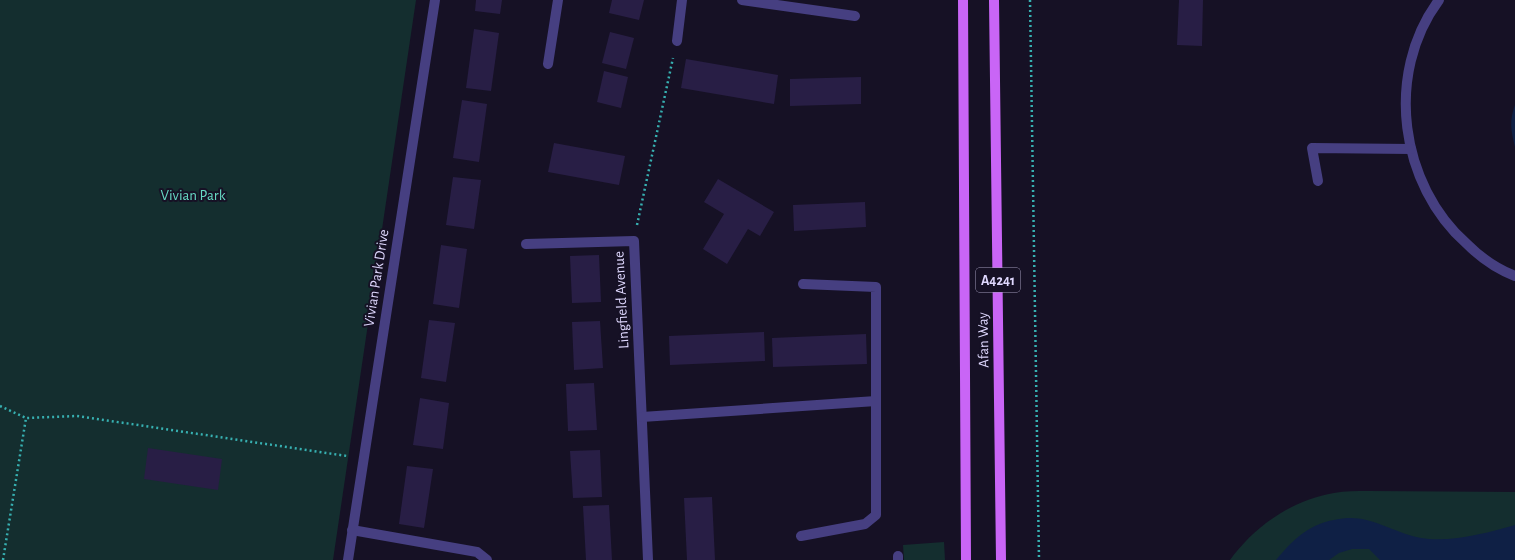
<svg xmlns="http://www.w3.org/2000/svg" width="1515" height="560" font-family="'Alegreya Sans',sans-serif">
	<rect width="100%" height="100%" fill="#161125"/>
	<g fill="#142e2f">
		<polygon points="0,0 416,0 333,560 0,560"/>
		<path d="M1368,491L1515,492V560H1230C1255,526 1292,500 1334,493C1345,491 1357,491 1368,491Z"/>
		<polygon points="944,542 945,560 904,560 903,545"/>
	</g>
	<g fill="#0f2045">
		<path d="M1515,105V147C1511,131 1509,121 1515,105Z"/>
		<path d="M1347,518C1352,518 1357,518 1362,519C1382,523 1400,534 1421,538C1450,543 1487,533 1515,525V560H1380L1369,549H1352L1339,553L1329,560H1276C1297,535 1313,521 1347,518Z"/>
	</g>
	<g fill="#281e45">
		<polygon points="476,0 502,0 500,14 475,11"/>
		<polygon points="612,0 644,0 639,20 609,13"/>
		<polygon points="1179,0 1203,0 1202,46 1177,45"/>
		<polygon points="474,29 499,33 491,91 466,88"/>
		<polygon points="610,32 634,38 626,69 602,63"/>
		<polygon points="686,59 778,75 774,104 681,88"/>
		<polygon points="604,71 628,77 621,108 597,102"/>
		<polygon points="861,77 861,104 790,106 790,79"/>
		<polygon points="462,100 487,104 479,162 453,158"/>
		<polygon points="554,143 625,156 619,185 548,172"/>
		<polygon points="453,177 481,180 474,229 446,225"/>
		<polygon points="718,179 774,212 760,236 748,229 727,264 703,249 724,214 704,202"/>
		<polygon points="865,202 866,227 794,231 793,205"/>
		<polygon points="441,245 467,249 459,308 433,304"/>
		<polygon points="599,255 601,302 572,303 570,256"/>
		<polygon points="429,320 455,323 446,382 421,378"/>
		<polygon points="600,321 603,368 574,370 572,322"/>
		<polygon points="764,332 765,361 670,365 669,336"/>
		<polygon points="866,334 867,364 773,367 772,338"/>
		<polygon points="594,383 597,430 568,431 566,384"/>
		<polygon points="420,398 449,403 443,449 413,445"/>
		<polygon points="148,448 222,459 218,490 144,479"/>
		<polygon points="600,450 602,497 573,498 570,451"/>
		<polygon points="407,466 433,469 424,528 399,524"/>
		<polygon points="712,497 715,560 687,560 684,498"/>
		<polygon points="609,505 612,560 586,560 583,506"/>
	</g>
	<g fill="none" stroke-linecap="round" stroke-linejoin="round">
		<g stroke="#37b0b1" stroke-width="2.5" stroke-dasharray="2 3" stroke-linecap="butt">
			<polyline points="1030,0 1039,560"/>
			<polyline points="637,225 673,58"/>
			<polyline points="0,406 26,418"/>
			<polyline points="3,560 26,418 77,416 347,456"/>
		</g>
		<g stroke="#463f81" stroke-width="10">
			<polyline points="742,0 855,16"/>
			<path d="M1439,0C1384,74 1400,185 1467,244C1481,258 1497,269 1515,276"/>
			<polyline points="677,41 682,0"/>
			<polyline points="548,64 558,0"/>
			<polyline points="1318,181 1312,148 1411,149"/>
			<polyline points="526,244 634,241 648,560"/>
			<polyline points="642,417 876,401"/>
			<polyline points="352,530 477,552 487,560"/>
			<polyline points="801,536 865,524 876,515 876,287 803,284"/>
			<polyline points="898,556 898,560"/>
			<polyline points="348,560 435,0"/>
		</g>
		<g stroke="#c965f6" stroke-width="10">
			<polyline points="963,0 966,560"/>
			<polyline points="994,0 1001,560"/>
		</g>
	</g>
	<g text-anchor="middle" stroke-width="4" stroke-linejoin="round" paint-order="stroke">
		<rect fill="#161125" stroke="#a29cbc" stroke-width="1" x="976" y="268" width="44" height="24" rx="3"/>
		<g font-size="14" font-weight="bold" fill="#ded7fd">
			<text x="998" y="285">A4241</text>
		</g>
		<g font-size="15" fill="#67d9c4" stroke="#161125">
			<text x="193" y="200">Vivian Park</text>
		</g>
		<g font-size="15" fill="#ded7fd" stroke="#161125">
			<text transform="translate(376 278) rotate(-81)" y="5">Vivian Park Drive</text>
			<text transform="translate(621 300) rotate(-93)" y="5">Lingfield Avenue</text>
			<text transform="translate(983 340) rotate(-91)" y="5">Afan Way</text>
		</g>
	</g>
</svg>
